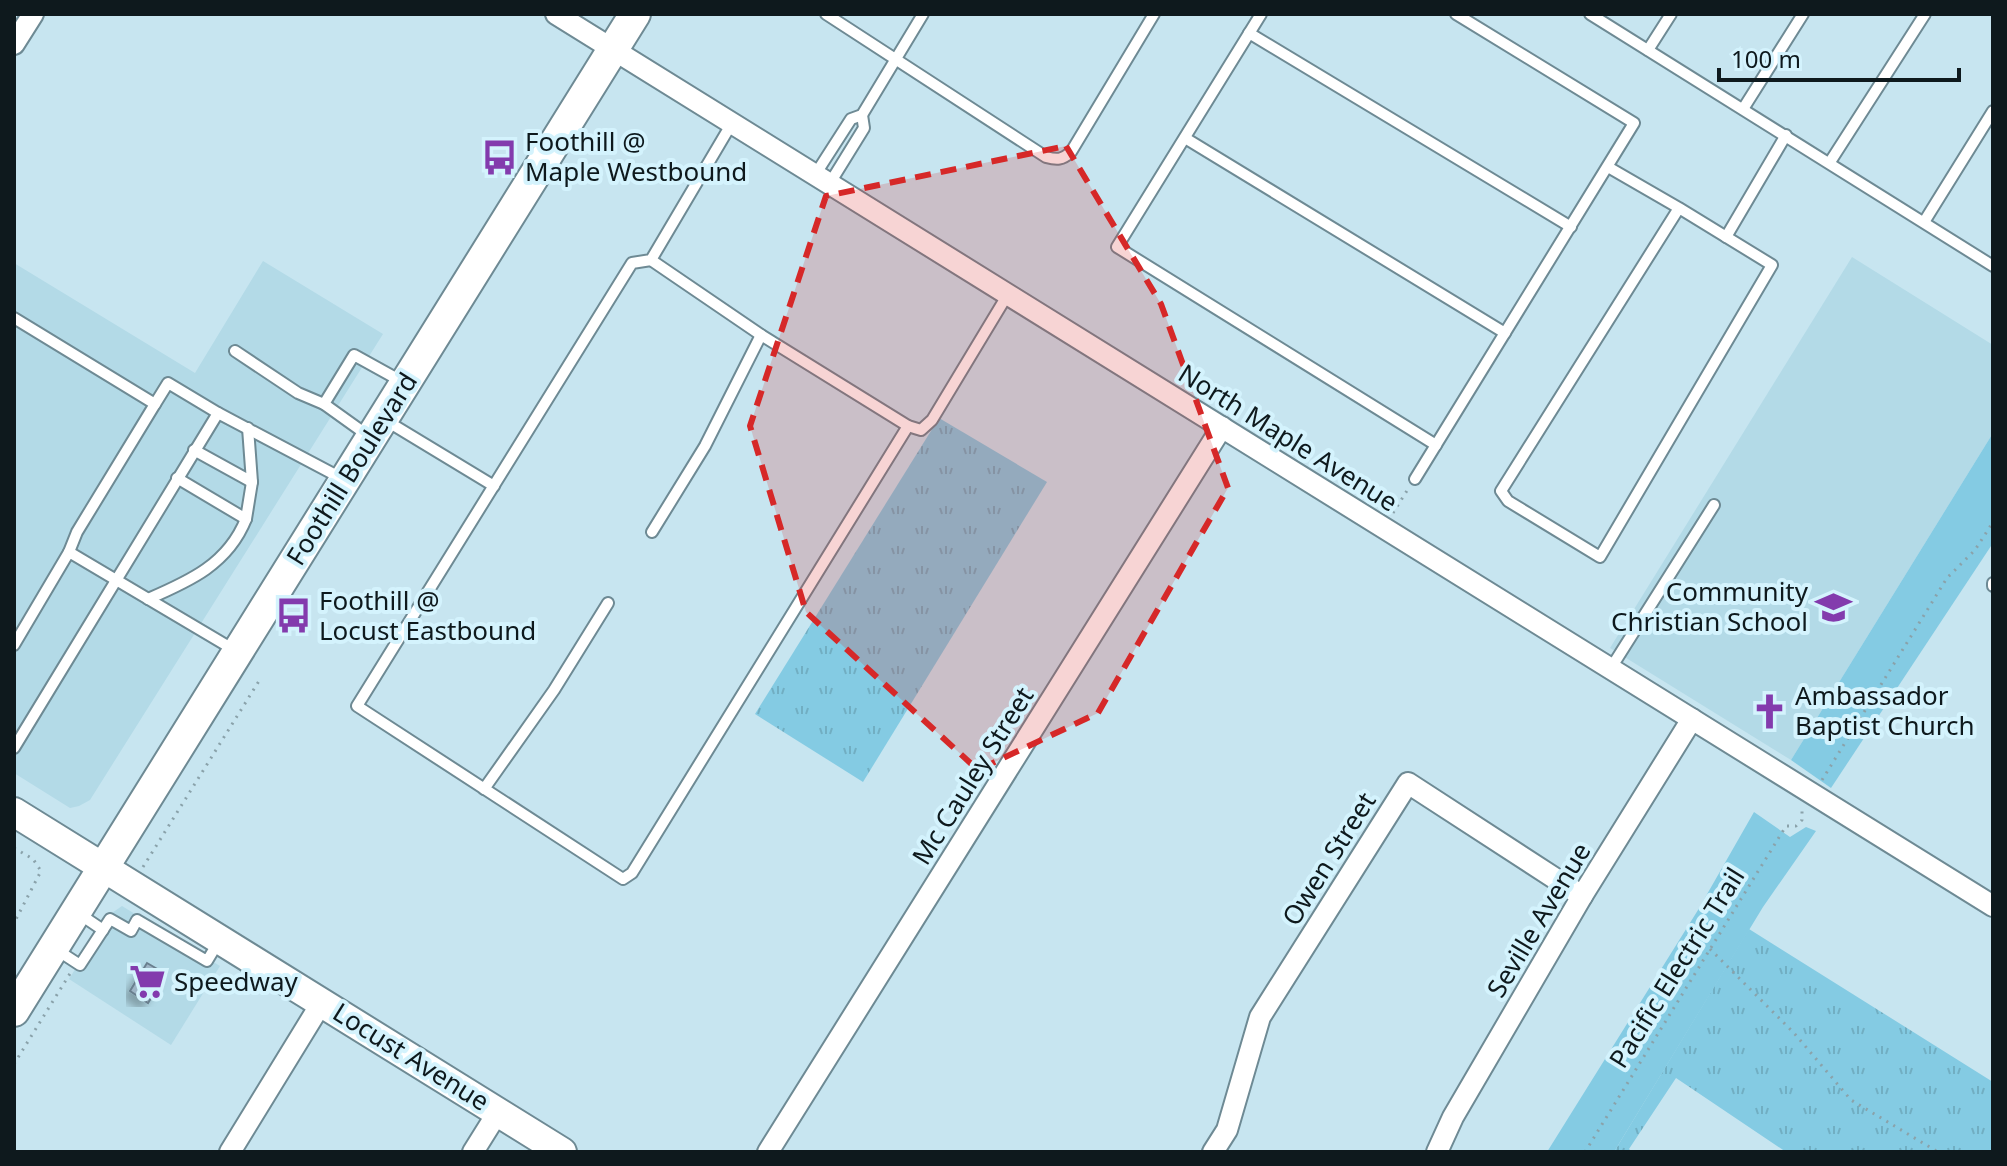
<svg xmlns="http://www.w3.org/2000/svg" width="2007" height="1166" font-family="'Noto Sans',sans-serif">
	<defs>
		<pattern id="grass-tufts" width="24" height="20" patternUnits="userSpaceOnUse" patternTransform="scale(2)"><rect width="24" height="20" fill="#84cbe3"/><path d="M3 7l-1-3M5 7V3M7 7l1-3M15 17l-1-3M17 17v-4M19 17l1-3" fill="none" stroke="#71aec2"/></pattern>
		<filter id="shadow"><feDropShadow dx="-7" dy="7" stdDeviation="4" flood-color="#0004"/></filter>
	</defs>
	<rect width="100%" height="100%" fill="#c7e5f0"/>
	<g fill="#b3dae7">
		<polygon points="1852,257 1993,345 1993,433 1791,760 1610,648"/>
		<polygon points="263,261 383,334 90,800 79,806 70,808 14,773 14,263 195,373"/>
		<polygon points="122,906 220,966 171,1045 69,979 109,915"/>
	</g>
	<g fill="url(#grass-tufts)">
		<polygon points="939,418 1047,482 863,782 755,714"/>
		<polygon points="1749,929 1993,1082 1993,1152 1786,1152 1676,1078 1629,1149 1632,1152 1614,1152"/>
	</g>
	<g fill="#84cbe3">
		<polygon points="1993,433 1993,543 1831,788 1791,760"/>
		<polygon points="1754,812 1790,837 1806,827 1816,831 1763,907 1614,1152 1547,1152 1698,910"/>
	</g>
	<polygon fill="#9db4c5" stroke="#697f8e" stroke-width="2" filter="url(#shadow)" points="147,963 166,974 148,1003 130,991"/>
	<g fill="none" stroke-linecap="round" stroke-linejoin="round">
		<defs>
			<g id="lane">
				<path d="M826,14L1046,157C1057,160 1062,160 1071,152L1154,14"/>
				<polyline points="1261,14 1117,247 1436,445"/>
				<polyline points="1590,14 1993,266"/>
				<polyline points="1249,33 1571,227"/>
				<polyline points="1648,50 1671,14"/>
				<polyline points="1743,109 1803,14"/>
				<polyline points="732,123 651,260 632,263 357,706 623,879 632,873 908,426"/>
				<polyline points="1185,138 1505,333"/>
				<polyline points="1830,162 1925,14"/>
				<polyline points="1608,167 1679,208 1772,265 1600,557 1508,501 1501,491 1679,208"/>
				<polyline points="815,175 851,119 862,115 923,14"/>
				<polyline points="830,183 864,128 862,115"/>
				<polyline points="1924,222 1993,111"/>
				<polyline points="1726,237 1786,135"/>
				<polyline points="651,260 761,335"/>
				<polyline points="14,318 155,404 77,532 69,552"/>
				<polyline points="235,351 298,393 324,404 370,437"/>
				<polyline points="155,404 168,383 218,413"/>
				<polyline points="324,404 354,355 401,381"/>
				<polyline points="385,420 494,486"/>
				<polyline points="194,450 252,482 248,428"/>
				<polyline points="177,478 246,519 252,482"/>
				<polyline points="1415,479 1634,123 1456,14"/>
				<polyline points="652,532 705,446 761,335 908,426 921,430 932,420 1008,294"/>
				<polyline points="1993,583 1993,586"/>
				<path d="M148,599C190,581 228,564 246,519"/>
				<polyline points="14,645 69,552 236,651"/>
				<polyline points="1611,668 1714,505"/>
				<polyline points="14,748 218,413 343,479"/>
				<polyline points="484,789 554,690 608,603"/>
				<polyline points="78,913 103,930"/>
				<polyline points="57,950 80,965 110,919 131,931 137,920 207,961 219,941"/>
			</g>
			<g id="street">
				<polyline points="556,14 1993,906"/>
				<polyline points="14,44 33,14"/>
				<polyline points="230,1152 322,1002"/>
				<polyline points="473,1152 498,1112"/>
				<polyline points="768,1152 1222,427"/>
				<polyline points="1213,1152 1227,1130 1260,1017 1408,783 1582,896"/>
				<polyline points="1437,1152 1453,1117 1582,896 1692,719"/>
			</g>
			<polyline id="secondary" points="14,812 562,1152"/>
			<polyline id="primary" points="14,1011 635,14"/>
		</defs>
		<use href="#lane" stroke="#6e8a94" stroke-width="14"/>
		<use href="#street" stroke="#6e8a94" stroke-width="24"/>
		<use href="#secondary" stroke="#6e8a94" stroke-width="32"/>
		<use href="#primary" stroke="#6e8a94" stroke-width="34"/>
		<g stroke="#8aa2aa" stroke-width="3" stroke-dasharray="2 6" stroke-linecap="butt">
			<polyline points="1393,513 1408,489"/>
			<polyline points="1822,780 1947,578 1975,550 1993,522"/>
			<polyline points="14,848 33,859 41,871 14,923"/>
			<polyline points="143,867 259,681"/>
			<polyline points="1710,949 1794,1033 1851,1100 1938,1152"/>
			<polyline points="14,1064 71,972"/>
			<polyline points="1585,1152 1786,826 1796,826 1802,820 1802,809"/>
		</g>
		<use href="#lane" stroke="#fff" stroke-width="10"/>
		<use href="#street" stroke="#fff" stroke-width="20"/>
		<use href="#secondary" stroke="#fff" stroke-width="28"/>
		<use href="#primary" stroke="#fff" stroke-width="30"/>
	</g>
	<path fill="#d62828" fill-opacity="0.2" stroke="#d62828" stroke-width="6" stroke-dasharray="16 10" stroke-linejoin="round" d="M1066,146L1161,304L1228,488L1098,713L978,770L806,612L750,426L826,196Z"/>
	<defs>
		<symbol id="bus-bare" viewBox="-9 -9 18 18"><path d="M-5-6H5V4H4V6H2V4H-2V6H-4V4H-5ZM-3.5-4V0h7V-4ZM-3.5 1.2v1.5H-2V1.2ZM2 1.2v1.5H3.5V1.2Z" fill="#833bad" stroke="#d4f3fd" stroke-width="2.5" paint-order="stroke"/></symbol>
		<symbol id="school-bare" viewBox="-9 -9 18 18"><path d="M0-5L7-2L0 1L-7-2ZM-4 1L0 2.5L4 1V4Q0 6-4 4Z" fill="#833bad" stroke="#d4f3fd" stroke-width="2.5" paint-order="stroke"/></symbol>
		<symbol id="church-bare" viewBox="-9 -9 18 18"><path d="M-1.2-6h2.4v3.5h3.3v2.4h-3.3V6h-2.4V-.1h-3.3v-2.4h3.3Z" fill="#833bad" stroke="#d4f3fd" stroke-width="2.5" paint-order="stroke"/></symbol>
		<symbol id="supermarket-bare" viewBox="-9 -9 18 18"><path d="M-6-5.5h2.5l.6 2H6L4.5 2H-2.5L-4.4-4H-6ZM-1.5 3.2a1.3 1.3 0 1 0 .1 0ZM3 3.2a1.3 1.3 0 1 0 .1 0Z" fill="#833bad" stroke="#d4f3fd" stroke-width="2.5" paint-order="stroke"/></symbol>
	</defs>
	<g fill-rule="evenodd">
		<use href="#bus-bare" x="474" y="132" width="51" height="51"/>
		<use href="#school-bare" x="1808" y="582" width="51" height="51"/>
		<use href="#bus-bare" x="268" y="590" width="51" height="51"/>
		<use href="#church-bare" x="1744" y="686" width="51" height="51"/>
		<use href="#supermarket-bare" x="122" y="956" width="51" height="51"/>
	</g>
	<g text-anchor="middle" stroke-width="8" stroke-linejoin="round" paint-order="stroke">
		<g font-size="26" fill="#0e191d" stroke="#d4f3fd" text-anchor="start">
			<text x="525" y="151">Foothill @<tspan x="525" dy="30">Maple Westbound</tspan></text>
			<text x="1808" y="601" text-anchor="end">Community<tspan x="1808" dy="30">Christian School</tspan></text>
			<text x="319" y="610">Foothill @<tspan x="319" dy="30">Locust Eastbound</tspan></text>
			<text x="1795" y="705">Ambassador<tspan x="1795" dy="30">Baptist Church</tspan></text>
			<text x="174" y="991">Speedway</text>
		</g>
		<g font-size="26" fill="#0e191d" stroke="#d4f3fd">
			<text transform="translate(1288 438) rotate(32)" y="9">North Maple Avenue</text>
			<text transform="translate(352 469) rotate(-58)" y="9">Foothill Boulevard</text>
			<text transform="translate(973 776) rotate(-58)" y="9">Mc Cauley Street</text>
			<text transform="translate(1329 859) rotate(-58)" y="9">Owen Street</text>
			<text transform="translate(1539 920) rotate(-59)" y="9">Seville Avenue</text>
			<text transform="translate(1677 968) rotate(-58)" y="9">Pacific Electric Trail</text>
			<text transform="translate(411 1057) rotate(32)" y="9">Locust Avenue</text>
		</g>
	</g>
	<rect width="2007" height="1166" fill="none" stroke="#0e191d" stroke-width="32"/>
	<path d="M1719 68v12h240v-12" fill="none" stroke="#0e191d" stroke-width="4"/>
	<text x="1731" y="68" font-size="24" fill="#0e191d" stroke="#d4f3fd" stroke-width="6" paint-order="stroke">100 m</text>
</svg>
